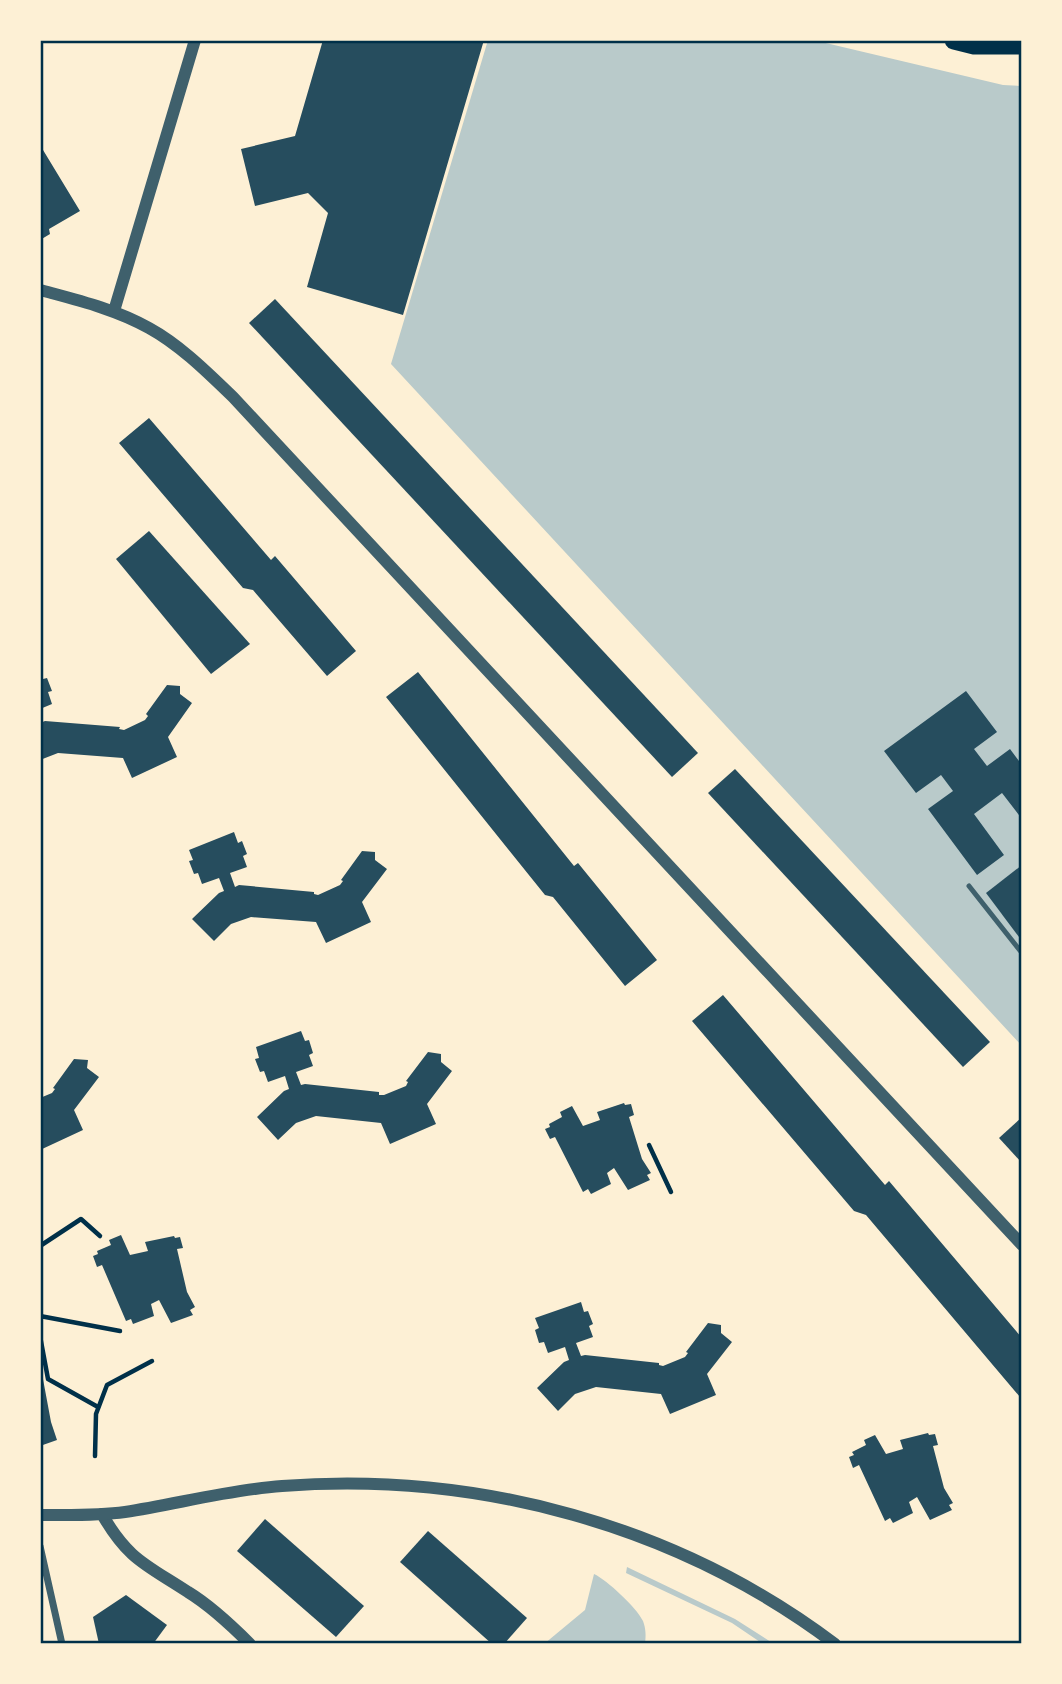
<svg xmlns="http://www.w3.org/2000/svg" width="1062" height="1684" font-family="Rubik,sans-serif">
	<rect width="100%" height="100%" fill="#fdf0d5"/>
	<g fill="#b9caca">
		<polygon points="488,40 813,40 1003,85 1022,86 1022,1046 391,364"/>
		<polygon points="627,1567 735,1619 774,1644 763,1644 732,1623 626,1573"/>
		<path d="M594,1574C607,1580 637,1608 643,1621C646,1629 646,1636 645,1644H544L585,1610Z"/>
	</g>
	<g fill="#264d5e">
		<polygon points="323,40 484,40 403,315 307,287 328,213 308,193 255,206 241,149 295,136"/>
		<polygon points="40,145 80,211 49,229 50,234 40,240"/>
		<polygon points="275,299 698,753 672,777 249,323"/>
		<polygon points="149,418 271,560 275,556 356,651 327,676 253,590 243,588 119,443"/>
		<polygon points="149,531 250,644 211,674 116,559"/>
		<polygon points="418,672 574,866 578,863 657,960 625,986 553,897 545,895 386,697"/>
		<polygon points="40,673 43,679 47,678 52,691 48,692 52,704 40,709"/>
		<polygon points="167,685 180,686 180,694 192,703 168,737 177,757 132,778 123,758 58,753 40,760 40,723 45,721 120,727 119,729 124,730 145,720 148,716 146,714"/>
		<polygon points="966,691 997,732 974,749 987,766 1010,749 1022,765 1022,819 1002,793 974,814 1004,855 977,875 928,809 953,791 941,775 916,793 884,751"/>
		<polygon points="735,769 990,1042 963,1067 708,793"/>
		<polygon points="234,832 238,843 242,841 247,854 243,856 247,867 230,873 235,887 239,885 314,892 314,894 318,895 340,885 343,881 341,880 362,851 375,852 375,860 387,869 362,902 371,922 326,943 316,922 251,917 231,924 214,941 192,919 219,893 224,891 219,878 202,884 198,873 194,874 189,861 193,860 189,850"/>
		<polygon points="1022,865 1022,941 986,893"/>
		<polygon points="723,995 885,1185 889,1181 1022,1338 1022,1396 1020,1397 866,1215 854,1211 692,1021"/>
		<polygon points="301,1031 305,1041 309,1040 313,1053 309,1055 313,1066 296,1072 301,1085 305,1084 379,1092 379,1095 384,1095 406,1086 408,1082 406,1081 428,1052 441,1054 441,1062 452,1071 427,1104 436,1124 390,1144 381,1123 316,1116 296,1123 278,1140 257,1117 284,1091 289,1089 285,1076 268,1082 264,1071 260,1072 255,1059 259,1058 256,1047"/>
		<polygon points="74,1059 88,1060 87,1068 99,1077 74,1110 83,1130 40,1150 40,1098 52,1093 55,1089 53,1088"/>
		<polygon points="624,1103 625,1105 631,1104 634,1115 629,1117 642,1159 651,1173 647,1175 650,1180 628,1190 614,1168 607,1173 611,1184 591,1194 588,1189 583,1192 555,1137 550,1139 545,1129 550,1127 549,1124 562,1117 560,1112 572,1106 583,1126 600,1120 597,1112"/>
		<polygon points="1022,1117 1022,1163 999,1138"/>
		<polygon points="121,1235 130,1255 148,1251 145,1242 174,1236 175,1238 180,1237 183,1248 177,1249 187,1292 195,1307 190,1310 193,1315 171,1323 159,1300 151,1304 154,1316 133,1324 131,1319 126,1321 102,1265 97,1267 93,1256 98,1254 97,1251 111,1245 109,1240"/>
		<polygon points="581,1302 584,1312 588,1311 593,1324 589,1326 593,1337 576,1343 581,1356 585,1355 659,1363 659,1365 663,1366 685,1357 688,1353 686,1352 708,1323 721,1325 721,1333 732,1342 707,1374 716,1395 670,1414 661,1394 596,1387 575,1394 558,1411 537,1388 564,1362 569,1360 565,1347 548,1353 544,1342 539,1343 535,1330 539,1328 535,1318"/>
		<polygon points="40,1363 51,1422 57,1440 40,1446"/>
		<polygon points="928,1433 929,1435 935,1434 938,1445 933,1446 944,1488 953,1503 949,1505 952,1510 930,1520 917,1497 909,1502 913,1513 893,1523 890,1518 885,1521 859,1465 853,1468 849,1457 854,1455 852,1452 866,1445 864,1440 875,1435 886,1454 903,1449 900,1440"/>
		<polygon points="265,1519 364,1606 336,1637 237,1551"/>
		<polygon points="428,1531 527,1618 504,1644 492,1644 400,1562"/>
		<polygon points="126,1595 167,1625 153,1644 99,1644 93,1617"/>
	</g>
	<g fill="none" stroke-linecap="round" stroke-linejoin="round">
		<g stroke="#003049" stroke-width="4.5">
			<polyline points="649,1145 671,1192"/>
			<polyline points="40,1246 81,1219 100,1236"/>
			<polyline points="40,1316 120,1331"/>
			<polyline points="40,1336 48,1379 98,1407"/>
			<polyline points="95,1456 96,1414 107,1385 152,1361"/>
		</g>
		<polyline stroke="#3f606c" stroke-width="5" points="969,886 1022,953"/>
		<polyline stroke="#3f606c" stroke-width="7" points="40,1546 62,1644"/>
		<g stroke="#3f606c" stroke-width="12">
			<path d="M40,290C77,300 115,309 149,328C180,345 207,372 233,397L1022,1245"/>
			<polyline points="114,311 195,40"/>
			<path d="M102,1514C128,1560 147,1565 188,1592C211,1606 231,1625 250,1644"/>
			<path d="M40,1515C68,1515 97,1516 125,1512C177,1504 228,1490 282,1486C478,1471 677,1525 835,1644"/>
		</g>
		<polyline stroke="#003049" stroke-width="19" points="954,40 974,45 1022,45"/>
	</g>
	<rect width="1062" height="1684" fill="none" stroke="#fdf0d5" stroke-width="84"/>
	<rect x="42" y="42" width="978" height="1600" fill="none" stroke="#003049" stroke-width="2.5"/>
</svg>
